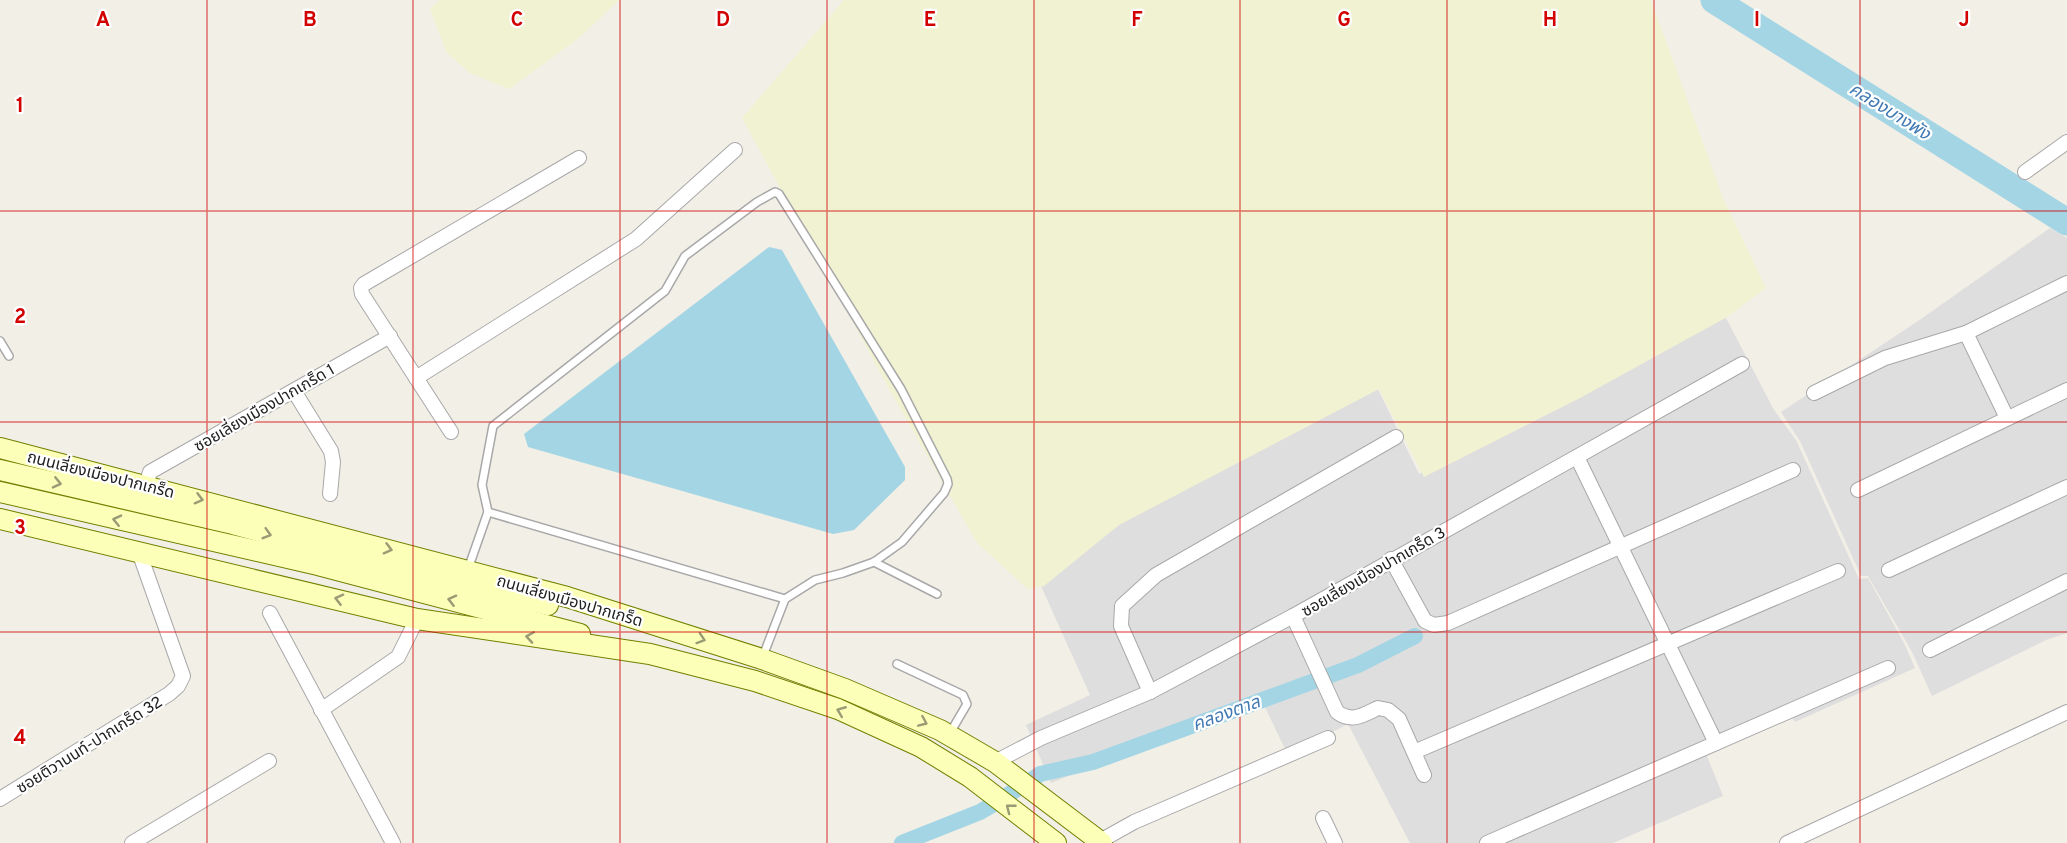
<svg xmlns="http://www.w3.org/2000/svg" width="2067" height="843" font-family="Overpass,'Noto Sans Thai',sans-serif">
	<rect width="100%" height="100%" fill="#f2efe7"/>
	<g fill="#dfdede">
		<polygon points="2050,228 2067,238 2067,633 2046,640 1932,696 1912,652 1868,576 1861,576 1800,441 1781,412 1921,319"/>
		<polygon points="1724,314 1774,410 1796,440 1859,579 1868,578 1904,643 1915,668 1795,722 1790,715 1707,756 1723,796 1613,843 1410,843 1348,724 1288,755 1261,699 1051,783 1026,725 1090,695 1041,586 1127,518 1378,389 1419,474"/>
	</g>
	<g fill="#f0f2d1">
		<polygon points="440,0 619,0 579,38 509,89 470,73 447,53 430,9"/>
		<polygon points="844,0 1651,0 1723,198 1766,288 1727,317 1580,398 1424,477 1379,389 1119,525 1044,586 1028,589 977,543 888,387 742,118"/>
	</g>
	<polygon fill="#a3d5e4" points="769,247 782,250 905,467 905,480 854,530 833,534 528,447 524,434"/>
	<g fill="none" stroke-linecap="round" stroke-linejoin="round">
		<g stroke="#a3d5e4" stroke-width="16">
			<polyline points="1033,779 1040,774 1093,762 1358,665 1415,636"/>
			<polyline points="1008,795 1017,789"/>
			<polyline points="902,843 980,812 992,805"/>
		</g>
		<polyline stroke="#a3d5e4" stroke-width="27" points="1714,0 2067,222"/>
		<defs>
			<g id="service">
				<polyline points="0,341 9,356"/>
				<polyline points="488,512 785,599"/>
				<polyline points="874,562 937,594"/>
				<polyline points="468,569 488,512 482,485 493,426 665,291 685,256 757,202 775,192 779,194 901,389 947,479 948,484 944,493 902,542 874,562 843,573 815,580 785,599 763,656"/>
				<polyline points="897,664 963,695 967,704 950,733"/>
			</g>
			<g id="minor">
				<polyline points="2025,172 2067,142"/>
				<polyline points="1966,333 2007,418"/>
				<polyline points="416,378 636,239 735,150"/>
				<polyline points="294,391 331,451 333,462 330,494"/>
				<polyline points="1814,393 1885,358 1966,333 2067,283"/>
				<polyline points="451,432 362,294 361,288 364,284 579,158"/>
				<polyline points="1577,457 1716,743"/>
				<polyline points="146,485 150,472 390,336"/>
				<polyline points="1858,490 2067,390"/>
				<polyline points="1391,559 1425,621 1434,625 1448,623 1793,470"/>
				<polyline points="1889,570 2067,487"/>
				<polyline points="270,613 393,843"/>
				<path d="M1293,616L1337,712C1352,723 1363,715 1378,708L1388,710L1399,719L1424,775"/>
				<polyline points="1930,650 2067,581"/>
				<polyline points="1150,692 1121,626 1122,606 1156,575 1396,437"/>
				<polyline points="321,710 398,657 417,619"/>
				<polyline points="1414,752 1838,571"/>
				<polyline points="995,762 1041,738 1150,692 1293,616 1742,364"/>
				<polyline points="0,799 169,694 178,686 183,676 139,552"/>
				<polyline points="1323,818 1335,843"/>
				<polyline points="1100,841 1134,822 1328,738"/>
				<polyline points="132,843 269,761"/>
				<polyline points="1487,843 1888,668"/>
				<polyline points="1787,843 2067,712"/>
			</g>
			<g id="secondary">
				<polyline points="0,448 567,597 762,659 845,689 940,730 995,762 1102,843"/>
				<polyline points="0,470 233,524 398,570 548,605"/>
				<polyline points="0,492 318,565 580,634"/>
				<polyline points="0,519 417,619 650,654 755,681 838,709 921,747 970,777 1056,843"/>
			</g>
		</defs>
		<use href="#service" stroke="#a8a8a8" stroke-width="10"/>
		<use href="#minor" stroke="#a8a8a8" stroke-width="16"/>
		<use href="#secondary" stroke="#728000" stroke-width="22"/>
		<use href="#service" stroke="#fff" stroke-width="7"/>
		<use href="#minor" stroke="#fff" stroke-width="14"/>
		<use href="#secondary" stroke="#fbffb8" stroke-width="20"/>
	</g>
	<defs><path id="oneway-chevron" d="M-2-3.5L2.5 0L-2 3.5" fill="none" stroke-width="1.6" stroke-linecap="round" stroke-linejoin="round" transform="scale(1.5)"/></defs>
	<g stroke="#999b74">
		<use href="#oneway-chevron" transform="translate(57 483) rotate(13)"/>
		<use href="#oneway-chevron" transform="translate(199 499) rotate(15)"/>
		<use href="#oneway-chevron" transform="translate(117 520) rotate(-167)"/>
		<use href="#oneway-chevron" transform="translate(267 534) rotate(16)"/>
		<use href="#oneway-chevron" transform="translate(388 549) rotate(15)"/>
		<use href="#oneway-chevron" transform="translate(339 599) rotate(-166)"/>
		<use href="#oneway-chevron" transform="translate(452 600) rotate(-166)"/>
		<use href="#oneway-chevron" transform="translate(530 637) rotate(-171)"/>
		<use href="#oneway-chevron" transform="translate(701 639) rotate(18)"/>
		<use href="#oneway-chevron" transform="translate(841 711) rotate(-158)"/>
		<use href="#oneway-chevron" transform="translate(923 722) rotate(23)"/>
		<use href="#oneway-chevron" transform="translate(1010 808) rotate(-142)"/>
	</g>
	<path fill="none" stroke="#d20100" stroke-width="1.5" stroke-opacity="0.55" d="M207,0V843M413,0V843M620,0V843M827,0V843M1034,0V843M1240,0V843M1447,0V843M1654,0V843M1860,0V843M0,211H2067M0,422H2067M0,632H2067"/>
	<g text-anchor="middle" stroke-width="4.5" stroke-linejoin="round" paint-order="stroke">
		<g font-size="16" fill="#212121" stroke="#fff">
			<text transform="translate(264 407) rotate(-30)" y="6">ซอยเลี่ยงเมืองปากเกร็ด 1</text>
			<text transform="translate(101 474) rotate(14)" y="6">ถนนเลี่ยงเมืองปากเกร็ด</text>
			<text transform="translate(1373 571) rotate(-30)" y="6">ซอยเลี่ยงเมืองปากเกร็ด 3</text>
			<text transform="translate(570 600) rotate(16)" y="6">ถนนเลี่ยงเมืองปากเกร็ด</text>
			<text transform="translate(89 744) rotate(-32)" y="6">ซอยติวานนท์-ปากเกร็ด 32</text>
		</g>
		<g font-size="18" font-style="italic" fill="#4079b3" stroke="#fff">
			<text transform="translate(1890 111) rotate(32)" y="6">คลองบางพัง</text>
			<text transform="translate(1226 713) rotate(-20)" y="6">คลองตาล</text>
		</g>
	</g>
	<g font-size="20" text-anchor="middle" font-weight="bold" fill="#d20100" stroke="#fff" stroke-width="4.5" stroke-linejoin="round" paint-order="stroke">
		<text x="103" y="26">A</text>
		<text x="310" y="26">B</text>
		<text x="517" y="26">C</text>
		<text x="723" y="26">D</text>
		<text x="930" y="26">E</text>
		<text x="1137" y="26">F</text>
		<text x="1344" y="26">G</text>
		<text x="1550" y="26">H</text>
		<text x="1757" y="26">I</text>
		<text x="1964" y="26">J</text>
		<text x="20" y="112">1</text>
		<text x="20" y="323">2</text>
		<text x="20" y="534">3</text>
		<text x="20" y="744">4</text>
	</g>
</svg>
